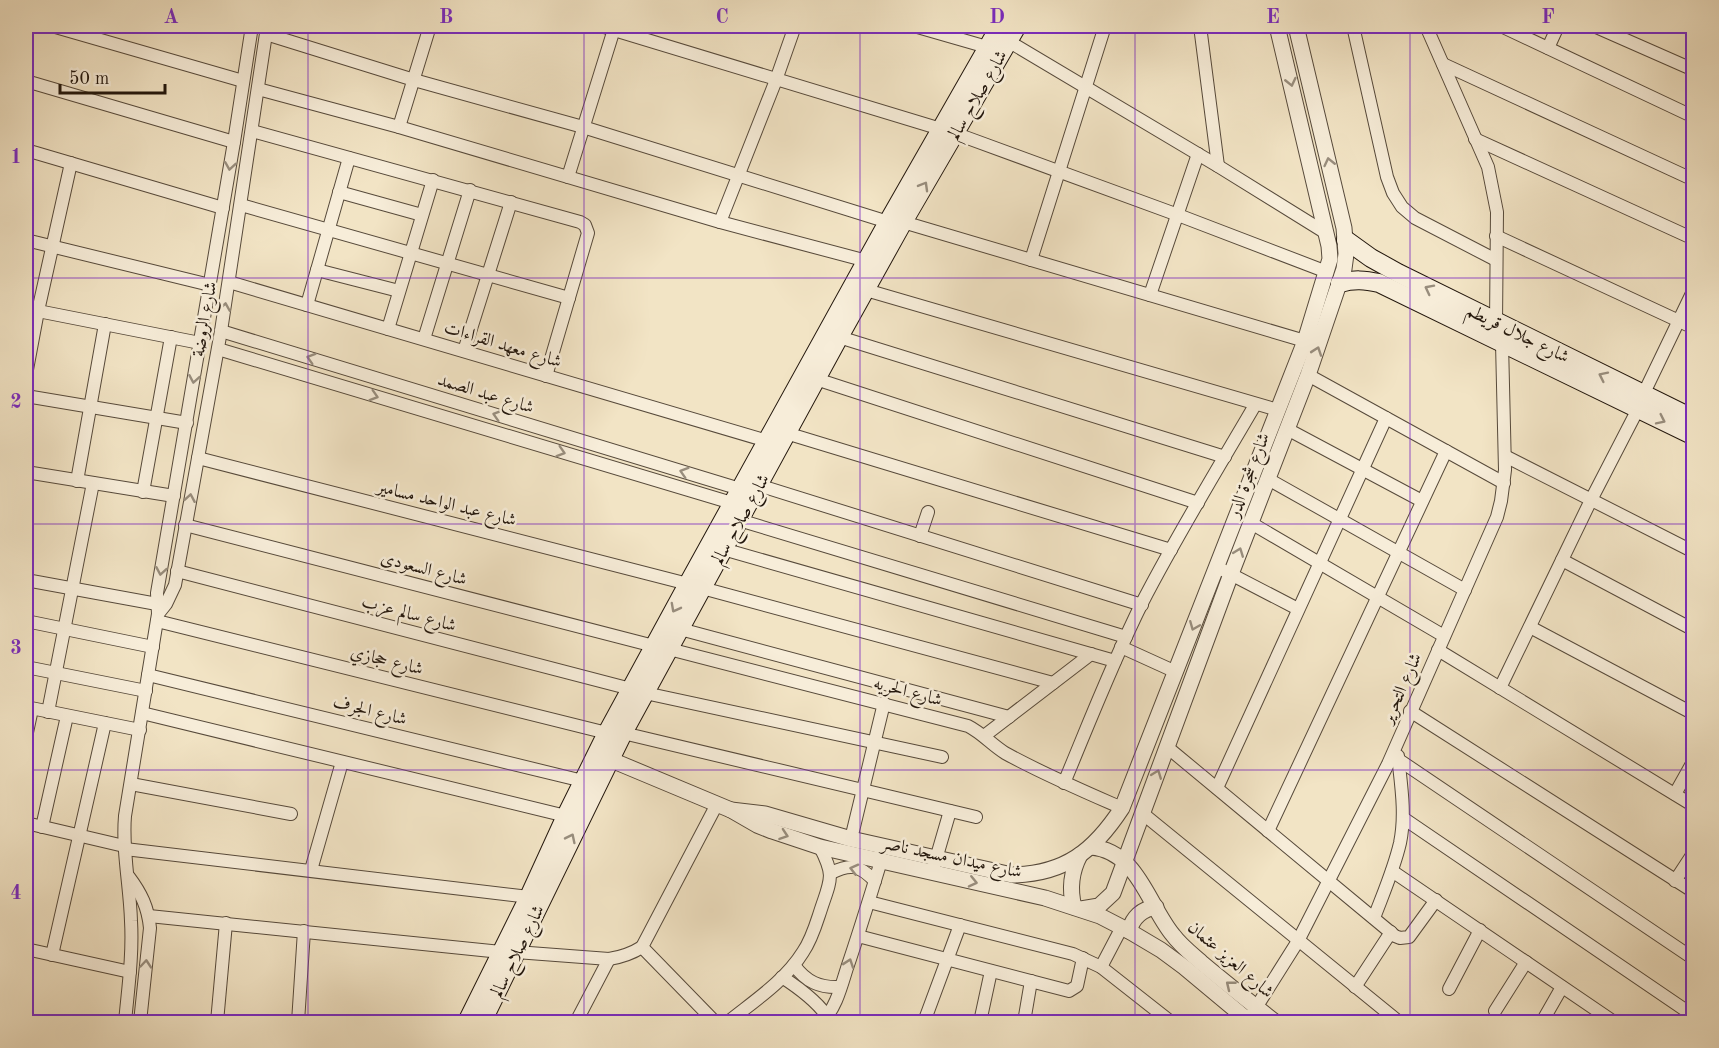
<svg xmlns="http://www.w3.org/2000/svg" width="1719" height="1048" font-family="'Old Standard TT',Amiri,serif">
	<rect width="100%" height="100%" fill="#f2e4c5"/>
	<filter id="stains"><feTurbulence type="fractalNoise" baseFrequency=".00333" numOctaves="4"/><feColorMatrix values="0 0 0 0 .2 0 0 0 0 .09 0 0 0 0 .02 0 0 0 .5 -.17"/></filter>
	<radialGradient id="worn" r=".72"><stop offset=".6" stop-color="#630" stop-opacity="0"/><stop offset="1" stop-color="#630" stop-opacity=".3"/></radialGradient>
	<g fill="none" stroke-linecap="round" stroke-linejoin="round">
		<defs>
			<g id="minor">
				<polyline points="52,26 243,81"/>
				<polyline points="601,26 954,133 1178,215 1327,272"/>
				<polyline points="914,26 987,47"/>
				<polyline points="1200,26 1218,166"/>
				<polyline points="1353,26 1387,177 1393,193 1402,207 1415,218 1496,260"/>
				<polyline points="1426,26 1488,167 1497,212 1496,323"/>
				<polyline points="1501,26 1694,117"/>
				<polyline points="1594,26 1694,70"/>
				<polyline points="266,34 414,80 583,127 888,222"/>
				<polyline points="1008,41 1218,166 1326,233"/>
				<polyline points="1548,48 1558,26"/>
				<polyline points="1443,64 1694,180"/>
				<polyline points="26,81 234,142"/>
				<polyline points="258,89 399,127 720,222 867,261"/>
				<polyline points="399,127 430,26"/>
				<polyline points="252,131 580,222 585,225 588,233 546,376"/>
				<polyline points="1475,139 1694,239"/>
				<polyline points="26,150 223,208"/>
				<polyline points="568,177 615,26"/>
				<polyline points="339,192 422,215"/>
				<polyline points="241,205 569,298"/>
				<polyline points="720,222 776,80 795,26"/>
				<polyline points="903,222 1305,341"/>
				<polyline points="1496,236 1694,328"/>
				<polyline points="26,240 210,285"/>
				<polyline points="1031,260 1105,26"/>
				<polyline points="317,270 399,291"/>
				<polyline points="229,282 767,441"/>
				<polyline points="859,288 1278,410"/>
				<polyline points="1150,295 1198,154"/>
				<polyline points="307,305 349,158"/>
				<polyline points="38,311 200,343"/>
				<polyline points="388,329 433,180"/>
				<polyline points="221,331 740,489"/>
				<polyline points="839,337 1225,457"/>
				<polyline points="424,339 470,190"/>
				<polyline points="218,349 732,503"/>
				<polyline points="464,351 511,202"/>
				<polyline points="26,375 38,311 71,163"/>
				<polyline points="1308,375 1504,483"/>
				<polyline points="816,379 1198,503"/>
				<polyline points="1643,395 1694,289"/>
				<polyline points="26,396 187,423"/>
				<polyline points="1287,429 1422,501"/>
				<polyline points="786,433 1171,550"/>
				<polyline points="1505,456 1694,552"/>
				<polyline points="198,458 688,584"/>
				<polyline points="26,472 174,496"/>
				<polyline points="1268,479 1465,590"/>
				<polyline points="77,481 105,324"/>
				<polyline points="758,485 1142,605"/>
				<polyline points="143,492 171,337"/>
				<polyline points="739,520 1126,637"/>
				<polyline points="1251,523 1444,636"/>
				<polyline points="185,525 654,646"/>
				<polyline points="920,536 928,512"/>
				<polyline points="723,549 1115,661"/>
				<polyline points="1562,560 1694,630"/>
				<polyline points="1217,567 1298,609"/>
				<polyline points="177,571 631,689"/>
				<polyline points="26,580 157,604"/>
				<polyline points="702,588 1053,683"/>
				<polyline points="158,614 166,604 175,585 221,331 267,27"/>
				<polyline points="26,621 153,647"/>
				<polyline points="157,621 607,733"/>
				<polyline points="1530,627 1694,714"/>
				<polyline points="680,629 1009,717"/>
				<polyline points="1121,647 1176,672"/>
				<path d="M669,649L968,726C982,733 992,745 1005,753C1043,774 1083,791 1122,808"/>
				<polyline points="1438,650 1694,806"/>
				<polyline points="26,667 146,691"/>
				<polyline points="148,675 583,781"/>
				<polyline points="1500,688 1591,500 1638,409"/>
				<polyline points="645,693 942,757"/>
				<polyline points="26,707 140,730"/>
				<polyline points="1410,711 1694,892"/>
				<polyline points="48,712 93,483"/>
				<polyline points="142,713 566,816"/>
				<polyline points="623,733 976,817"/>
				<polyline points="984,736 1091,654"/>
				<polyline points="26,737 32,709"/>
				<polyline points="1167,747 1395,936 1400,938 1409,937 1436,900"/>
				<polyline points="1399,760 1694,959"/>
				<path d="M1064,783C1089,723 1113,661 1142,603C1177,535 1217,470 1255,405"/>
				<polyline points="131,784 291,814"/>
				<polyline points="1217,788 1386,418"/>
				<polyline points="1675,794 1694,760"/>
				<polyline points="1142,813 1399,1022"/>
				<polyline points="1403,818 1694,1016"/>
				<polyline points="26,823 124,846"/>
				<polyline points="42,827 67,716"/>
				<polyline points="1268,831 1446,451"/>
				<polyline points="851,839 884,703"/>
				<polyline points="125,849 529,897"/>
				<polyline points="934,866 950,811"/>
				<polyline points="311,870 342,762"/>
				<polyline points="1392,871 1614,1022"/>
				<path d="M831,873C851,863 859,865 875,881"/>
				<path d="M129,877C141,893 148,907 150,928L140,1022"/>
				<polyline points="1675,881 1694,852"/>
				<polyline points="869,902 1073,954 1101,967 1171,1022"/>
				<polyline points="149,916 501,952"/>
				<path d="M1374,918C1383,894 1394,869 1400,843C1406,814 1401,785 1398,756"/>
				<polyline points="858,936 1069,991 1077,986 1083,958"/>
				<polyline points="26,949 130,972"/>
				<path d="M516,952L609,959C622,957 631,954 642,947"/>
				<polyline points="52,955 105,723"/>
				<path d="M794,965C806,982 820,988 840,987"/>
				<polyline points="1101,967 1122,927"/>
				<path d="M782,977C799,988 820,1003 830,1021"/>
				<polyline points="1355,987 1391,932"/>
				<polyline points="1449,989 1480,930"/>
				<polyline points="1495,1011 1526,962"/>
				<polyline points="1252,1014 1298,941 1388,764 1497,517 1501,501 1505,470 1502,343"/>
				<path d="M125,1022C128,989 133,955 131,921C130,886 122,851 125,816L158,614L157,593L234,142L252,26"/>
				<polyline points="217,1022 226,923"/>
				<polyline points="298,1022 304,931"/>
				<polyline points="576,1022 609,959"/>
				<polyline points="715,1022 642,947 717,804"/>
				<path d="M728,1022C754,1001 785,981 803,952C812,939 816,924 821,909C831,879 835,876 820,847"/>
				<path d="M822,1022C836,1008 841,987 847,968C859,933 870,897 881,861"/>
				<polyline points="924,1022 960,925"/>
				<polyline points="980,1022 991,971"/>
				<polyline points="1024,1022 1031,981"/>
				<polyline points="1542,1022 1562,987"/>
			</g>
			<g id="tertiary">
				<polyline points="609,759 731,810 757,825 772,831 820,847 1045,898 1100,916 1129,931 1161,950 1184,967 1250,1022"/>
				<path d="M731,810L765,814L851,839L1012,875C1065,874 1094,851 1122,808L1305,341L1330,259L1329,246L1277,26"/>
				<path d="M1091,847C1138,851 1148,905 1173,935C1181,946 1193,955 1203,964C1227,984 1251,1003 1275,1022"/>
				<path d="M1074,907C1069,888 1071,872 1080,855"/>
				<polyline points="1081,909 1099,906 1113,893 1231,574 1308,375 1344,269 1346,254 1344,228 1296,26"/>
				<path d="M1129,931C1133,917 1142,909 1156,907"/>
			</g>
			<g id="secondary">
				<polyline points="1346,240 1371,258 1398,273 1694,419"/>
				<path d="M1340,283C1354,279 1365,280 1379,283L1694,436"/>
				<polyline points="467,1022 529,897 566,816 607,733 688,584 888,222 1000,26"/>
				<polyline points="482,1022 623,733 839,337 903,222 1017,26"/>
			</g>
		</defs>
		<use href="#minor" stroke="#574a3b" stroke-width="14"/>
		<use href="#tertiary" stroke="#574a3b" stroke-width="17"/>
		<use href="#secondary" stroke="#23170d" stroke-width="20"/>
		<use href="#minor" stroke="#f7edd9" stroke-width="12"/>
		<use href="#tertiary" stroke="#f7edd9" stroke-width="15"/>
		<use href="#secondary" stroke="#f7edd9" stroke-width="18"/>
	</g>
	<defs><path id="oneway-chevron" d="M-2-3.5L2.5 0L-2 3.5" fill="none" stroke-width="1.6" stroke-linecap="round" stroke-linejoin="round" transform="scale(1.5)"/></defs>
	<g stroke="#988d7d">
		<use href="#oneway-chevron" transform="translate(1291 82) rotate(77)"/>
		<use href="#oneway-chevron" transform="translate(1329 162) rotate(-103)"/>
		<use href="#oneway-chevron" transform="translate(230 166) rotate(99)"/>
		<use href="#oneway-chevron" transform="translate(924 186) rotate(-60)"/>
		<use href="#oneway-chevron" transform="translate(1429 289) rotate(-153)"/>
		<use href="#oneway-chevron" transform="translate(225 307) rotate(-81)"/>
		<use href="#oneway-chevron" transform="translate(1317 351) rotate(-71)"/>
		<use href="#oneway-chevron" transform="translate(311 358) rotate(-163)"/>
		<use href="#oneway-chevron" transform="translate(1603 376) rotate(-154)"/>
		<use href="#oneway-chevron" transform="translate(194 379) rotate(100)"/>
		<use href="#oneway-chevron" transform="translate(374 396) rotate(17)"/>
		<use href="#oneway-chevron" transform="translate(497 415) rotate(-163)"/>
		<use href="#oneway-chevron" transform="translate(1661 420) rotate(26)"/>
		<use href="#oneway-chevron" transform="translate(561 452) rotate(17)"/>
		<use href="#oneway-chevron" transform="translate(684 472) rotate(-163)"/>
		<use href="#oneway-chevron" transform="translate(190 498) rotate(-80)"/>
		<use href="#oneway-chevron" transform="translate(1239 552) rotate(-69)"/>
		<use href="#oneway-chevron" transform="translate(161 571) rotate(100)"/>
		<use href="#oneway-chevron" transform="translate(675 608) rotate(118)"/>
		<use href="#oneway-chevron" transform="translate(1194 626) rotate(112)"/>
		<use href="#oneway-chevron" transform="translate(1157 774) rotate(-69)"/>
		<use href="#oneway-chevron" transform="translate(784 835) rotate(19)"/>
		<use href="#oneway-chevron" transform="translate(571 838) rotate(-64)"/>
		<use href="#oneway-chevron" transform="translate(854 869) rotate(-166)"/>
		<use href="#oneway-chevron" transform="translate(973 882) rotate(13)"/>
		<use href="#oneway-chevron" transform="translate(849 963) rotate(-71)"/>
		<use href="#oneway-chevron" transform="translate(146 964) rotate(-85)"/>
		<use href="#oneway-chevron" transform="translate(1230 985) rotate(-141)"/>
	</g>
	<path fill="none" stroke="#7b2cbf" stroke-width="1.5" stroke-opacity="0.55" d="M308,26V1022M584,26V1022M860,26V1022M1135,26V1022M1410,26V1022M26,278H1694M26,524H1694M26,770H1694"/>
	<g text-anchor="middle" stroke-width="5" stroke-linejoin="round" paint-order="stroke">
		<g font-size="18" fill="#23170d" stroke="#f7edd9">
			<text transform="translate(977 95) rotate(-60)" y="6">شارع صلاح سالم</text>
			<text transform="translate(204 319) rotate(-80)" y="6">شارع الروضة</text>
			<text transform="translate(1518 333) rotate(26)" y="6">شارع جلال قريطم</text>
			<text transform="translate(503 344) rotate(17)" y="6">شارع معهد القراءات</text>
			<text transform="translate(486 393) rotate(17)" y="6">شارع عبد الصمد</text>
			<text transform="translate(1248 475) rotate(-69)" y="6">شارع شجرة الدر</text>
			<text transform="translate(447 503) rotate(14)" y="6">شارع عبد الواحد مسامير</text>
			<text transform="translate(740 519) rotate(-61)" y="6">شارع صلاح سالم</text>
			<text transform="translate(424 568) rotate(15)" y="6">شارع السعودى</text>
			<text transform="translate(409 613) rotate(15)" y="6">شارع سالم عزب</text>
			<text transform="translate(387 660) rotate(14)" y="6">شارع حجازي</text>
			<text transform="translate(1401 688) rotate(-66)" y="6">شارع التحرير</text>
			<text transform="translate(908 691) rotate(15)" y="6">شارع الحريه</text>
			<text transform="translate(370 710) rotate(14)" y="6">شارع الجرف</text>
			<text transform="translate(952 857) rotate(12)" y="6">شارع ميدان مسجد ناصر</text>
			<text transform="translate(517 951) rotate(-64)" y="6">شارع صلاح سالم</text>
			<text transform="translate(1231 959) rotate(41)" y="6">شارع العزيز عثمان</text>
		</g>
	</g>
	<rect width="1719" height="1048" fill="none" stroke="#f2e4c5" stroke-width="66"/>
	<path d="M60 84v9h105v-9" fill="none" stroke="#23170d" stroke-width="3"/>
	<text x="69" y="84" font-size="18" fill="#23170d" stroke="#f7edd9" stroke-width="4.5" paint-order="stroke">50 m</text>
	<rect x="33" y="33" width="1653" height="982" fill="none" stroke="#7b2cbf" stroke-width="2"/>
	<g font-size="20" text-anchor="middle" font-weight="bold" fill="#7b2cbf">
		<text x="171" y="23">A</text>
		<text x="446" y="23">B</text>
		<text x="722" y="23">C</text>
		<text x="997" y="23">D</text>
		<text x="1273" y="23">E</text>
		<text x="1548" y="23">F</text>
		<text x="16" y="163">1</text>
		<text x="16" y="408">2</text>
		<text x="16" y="654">3</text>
		<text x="16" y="899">4</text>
	</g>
	<rect width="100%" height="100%" filter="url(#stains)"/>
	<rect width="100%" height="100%" fill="url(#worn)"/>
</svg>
